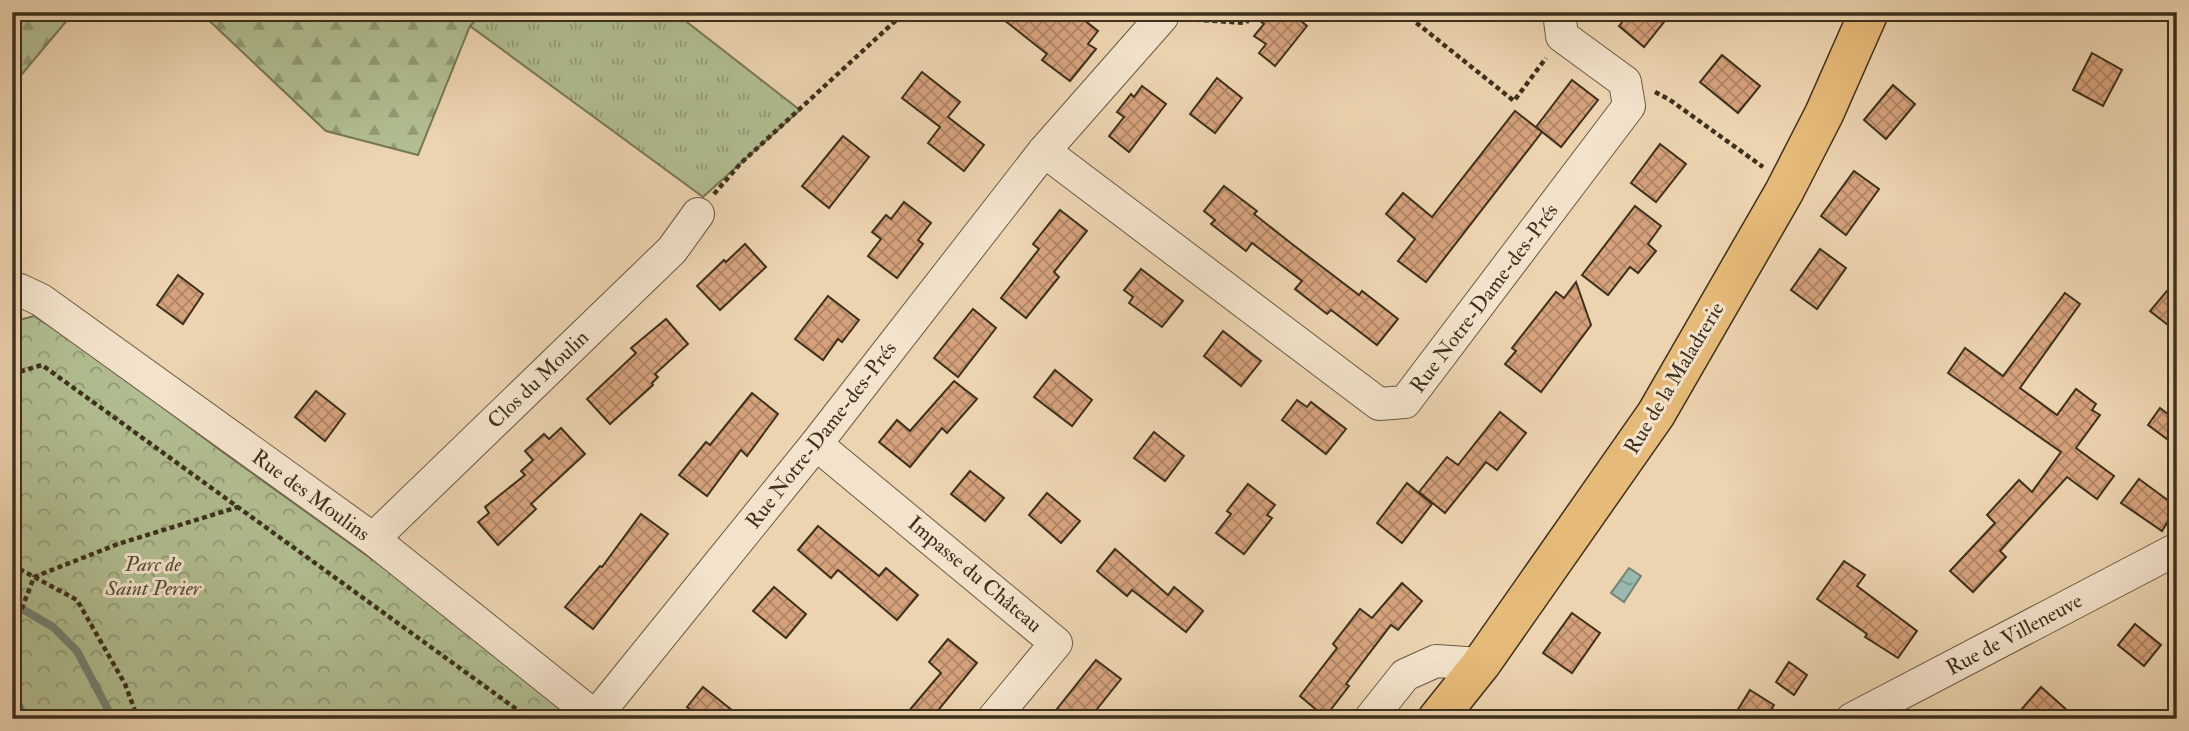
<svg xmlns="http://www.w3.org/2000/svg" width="2189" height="731" font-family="'IM FELL Double Pica',serif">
	<defs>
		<pattern id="grass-tufts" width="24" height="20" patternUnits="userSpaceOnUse" patternTransform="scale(1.75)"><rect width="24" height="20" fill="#b1be91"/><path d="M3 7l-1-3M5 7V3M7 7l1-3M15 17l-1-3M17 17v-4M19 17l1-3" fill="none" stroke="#919b76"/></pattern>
		<pattern id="forest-firs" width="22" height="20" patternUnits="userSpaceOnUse" patternTransform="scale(1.75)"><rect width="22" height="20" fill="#b1be91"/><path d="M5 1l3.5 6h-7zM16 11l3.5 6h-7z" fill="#919b76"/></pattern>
		<pattern id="park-crowns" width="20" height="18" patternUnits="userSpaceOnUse" patternTransform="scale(1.75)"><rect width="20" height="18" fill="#b1be91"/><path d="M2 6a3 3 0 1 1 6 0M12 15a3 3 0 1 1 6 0" fill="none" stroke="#919b76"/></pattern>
		<pattern id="water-ripples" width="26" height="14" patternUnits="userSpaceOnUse" patternTransform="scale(1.75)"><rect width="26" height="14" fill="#99b8af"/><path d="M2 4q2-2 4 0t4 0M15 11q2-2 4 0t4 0" fill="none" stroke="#7e968e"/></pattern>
		<pattern id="building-cross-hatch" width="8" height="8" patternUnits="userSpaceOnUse" patternTransform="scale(1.75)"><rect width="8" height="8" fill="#d5a27c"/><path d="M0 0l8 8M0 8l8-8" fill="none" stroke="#ae8465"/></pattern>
	</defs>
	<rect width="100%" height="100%" fill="#ecd4b0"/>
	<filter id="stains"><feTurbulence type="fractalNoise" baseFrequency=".00286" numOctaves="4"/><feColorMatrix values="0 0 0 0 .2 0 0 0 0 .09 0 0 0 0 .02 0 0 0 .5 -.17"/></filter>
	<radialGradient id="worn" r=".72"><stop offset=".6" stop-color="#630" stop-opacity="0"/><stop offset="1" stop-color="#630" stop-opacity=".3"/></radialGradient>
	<polygon fill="url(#grass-tufts)" stroke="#777757" stroke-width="2" points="483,12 674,12 800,110 703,197 470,26"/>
	<g fill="url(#forest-firs)" stroke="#777757" stroke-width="2">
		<polygon points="12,12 74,12 12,86"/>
		<polygon points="200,12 483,12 470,26 418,155 326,131"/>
	</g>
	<polygon fill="url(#park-crowns)" stroke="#777757" stroke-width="2" points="34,316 84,348 220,450 433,603 581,719 12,719 12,322"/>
	<polygon fill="url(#water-ripples)" stroke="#748275" stroke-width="2" points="1629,568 1641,576 1624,602 1611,593"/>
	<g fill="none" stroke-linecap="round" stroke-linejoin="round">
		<g stroke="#748275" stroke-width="8">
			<polyline points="12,603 53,627 77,651 113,719"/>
			<polyline points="12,690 25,719"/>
		</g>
	</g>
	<g fill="url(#building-cross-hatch)" stroke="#3d301d" stroke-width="2">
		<polygon points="994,12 1074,12 1098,31 1088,44 1096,49 1070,81 1042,60 1047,54"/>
		<polygon points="1248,12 1290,12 1307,26 1275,66 1259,53 1266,44 1254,36 1264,24"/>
		<polygon points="1630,12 1672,12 1644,47 1619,26"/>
		<polygon points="2092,53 2122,70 2103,106 2073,90"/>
		<polygon points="1722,55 1760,86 1738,113 1700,82"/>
		<polygon points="922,72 960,102 948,117 984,145 964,171 928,143 940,127 902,98"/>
		<polygon points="1217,78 1242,98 1215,133 1190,114"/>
		<polygon points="1572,80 1598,100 1561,147 1536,127"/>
		<polygon points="1893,85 1915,104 1886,139 1864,120"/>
		<polygon points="1142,86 1166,104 1129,152 1109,136 1124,117 1117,112 1131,94 1134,97"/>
		<polygon points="1515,111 1542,132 1426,282 1398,261 1415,239 1386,214 1403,193 1432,217"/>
		<polygon points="843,136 869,157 829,208 802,186"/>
		<polygon points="1660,144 1686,164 1656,202 1631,183"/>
		<polygon points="1854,171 1879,189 1846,235 1821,216"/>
		<polygon points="1224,186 1257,211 1254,214 1292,244 1359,295 1362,291 1398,319 1377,345 1331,310 1327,314 1295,289 1302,281 1252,243 1246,251 1211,224 1215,220 1204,211"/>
		<polygon points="904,202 931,223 918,240 923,244 897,278 868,256 881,239 872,232 886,215 891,219"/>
		<polygon points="1635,206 1661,226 1648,244 1656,251 1638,273 1630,267 1608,295 1582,275"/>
		<polygon points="1060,210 1087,231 1054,272 1059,277 1026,318 1001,298 1039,249 1033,244"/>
		<polygon points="745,244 766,267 720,310 697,286 724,260 726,262"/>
		<polygon points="1820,249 1846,268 1817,309 1791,290"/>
		<polygon points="1141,269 1183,301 1162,327 1129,303 1133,297 1124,290"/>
		<polygon points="178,275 203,294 183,324 157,305"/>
		<polygon points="2177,279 2177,332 2150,311"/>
		<polygon points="1576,282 1591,325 1541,392 1505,364 1516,351 1512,348 1556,292 1564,298"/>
		<polygon points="2065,293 2080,304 2020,388 2057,415 2076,389 2096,404 2092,410 2100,415 2076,448 2114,476 2097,499 2067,477 2000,551 2006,557 1973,592 1950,571 1995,523 1987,515 2019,480 2032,492 2061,452 1948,373 1965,348 2003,376"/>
		<polygon points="828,296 859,320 842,342 838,339 823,360 795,339"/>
		<polygon points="973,309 996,328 958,377 934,358"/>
		<polygon points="666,319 688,344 655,374 658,377 652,383 653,385 610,424 587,399 636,353 631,348"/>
		<polygon points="1223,331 1261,361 1241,386 1204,356"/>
		<polygon points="1055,370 1092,400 1072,426 1034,397"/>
		<polygon points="954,381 977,399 947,433 942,428 910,467 879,442 897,420 910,431"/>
		<polygon points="316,391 345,414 325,441 295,417"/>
		<polygon points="752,393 778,414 747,456 741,450 707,496 679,475 706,442 710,445"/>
		<polygon points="1297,400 1307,407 1311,402 1346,429 1326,454 1282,420"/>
		<polygon points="2160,408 2177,421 2177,425 2167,439 2148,425"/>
		<polygon points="1500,412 1526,433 1497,470 1486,462 1445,513 1419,492 1447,457 1458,465"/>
		<polygon points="561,428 585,454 531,504 536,509 498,545 478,522 489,513 485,507 525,475 521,471 533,460 525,451 544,434 549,439"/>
		<polygon points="1154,432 1184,456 1165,481 1134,458"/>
		<polygon points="970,471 1004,498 985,521 951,494"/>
		<polygon points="2139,479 2177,507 2162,531 2121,503"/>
		<polygon points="1407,483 1432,504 1402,543 1377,523"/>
		<polygon points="1248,484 1275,505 1267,515 1272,518 1244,554 1216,533 1231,514 1227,511"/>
		<polygon points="1047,493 1080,521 1061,543 1029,515"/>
		<polygon points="641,514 668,534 593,629 565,607 600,566 602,567"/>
		<polygon points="818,526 879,576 886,568 918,595 897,620 838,570 831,578 798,550"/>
		<polygon points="1115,549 1168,595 1174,587 1201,609 1203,611 1186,632 1132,590 1127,596 1097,571"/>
		<polygon points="1844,561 1865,575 1857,586 1917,631 1898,658 1865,637 1867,634 1817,599"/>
		<polygon points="1402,583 1422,601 1398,630 1391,625 1346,684 1349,686 1325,717 1300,696 1337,648 1333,644 1360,609 1372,618"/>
		<polygon points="774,587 806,614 786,638 753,611"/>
		<polygon points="1572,613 1600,633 1572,673 1543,653"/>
		<polygon points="2135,624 2161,645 2144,666 2118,645"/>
		<polygon points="948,639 977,663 931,719 902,719 941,673 929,662"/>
		<polygon points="1096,660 1121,679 1089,719 1049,719"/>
		<polygon points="1789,662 1807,675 1794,695 1776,682"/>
		<polygon points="703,687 743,719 702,719 687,707"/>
		<polygon points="2041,687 2077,719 2013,719"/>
		<polygon points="1750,690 1774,705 1766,719 1732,719"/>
	</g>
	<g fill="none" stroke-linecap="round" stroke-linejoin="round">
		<defs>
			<g id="minor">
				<polyline points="1044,151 1379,404 1405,402 1629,106 1625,82 1562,36 1559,12"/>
				<polyline points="12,290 20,290 41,300 373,539 598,719"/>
				<polyline points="816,444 1056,643 993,719"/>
				<polyline points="373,539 672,250 698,214"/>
				<polyline points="595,717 816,444 1044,151 1162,17"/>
				<polyline points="1370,719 1405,675 1436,661 1481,664"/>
				<polyline points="1852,719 2177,549"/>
			</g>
			<polyline id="major" points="1437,719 1481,664 1656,414 1784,192 1824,114 1869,12"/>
		</defs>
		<use href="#minor" stroke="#695942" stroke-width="34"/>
		<use href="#major" stroke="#3d301d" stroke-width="41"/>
		<g stroke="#3d301d" stroke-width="4.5" stroke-dasharray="5 3.5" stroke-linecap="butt">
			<polyline points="1403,12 1514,101 1546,58"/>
			<polyline points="1187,19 1246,23 1254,12"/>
			<polyline points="1655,92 1670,100 1763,167"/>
			<polyline points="714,194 741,163 905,12"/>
			<polyline points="12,374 42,365 530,719"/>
			<polyline points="12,565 77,600 125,684 138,719"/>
			<polyline points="12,623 22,608 34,577 118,544 238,507"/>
			<polyline points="12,708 17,719"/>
		</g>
		<use href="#minor" stroke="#f3e3cc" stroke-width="32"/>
		<use href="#major" stroke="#e6ba78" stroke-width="38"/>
	</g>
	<g text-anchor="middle" stroke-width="6" stroke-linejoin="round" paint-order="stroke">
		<g font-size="21" fill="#3d301d" stroke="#f3e3cc">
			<text transform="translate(1484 298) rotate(-53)" y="7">Rue Notre-Dame-des-Prés</text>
			<text transform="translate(1674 378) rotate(-59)" y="7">Rue de la Maladrerie</text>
			<text transform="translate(538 379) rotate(-44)" y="7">Clos du Moulin</text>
			<text transform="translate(821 435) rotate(-52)" y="7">Rue Notre-Dame-des-Prés</text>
			<text transform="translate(311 495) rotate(36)" y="7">Rue des Moulins</text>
			<text transform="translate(975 574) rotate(40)" y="7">Impasse du Château</text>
			<text transform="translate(2014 634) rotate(-28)" y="7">Rue de Villeneuve</text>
		</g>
		<g font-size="21" font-style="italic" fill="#544c34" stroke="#f3e3cc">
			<text x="153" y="571">Parc de<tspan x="153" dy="24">Saint Perier</tspan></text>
		</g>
	</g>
	<rect width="2189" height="731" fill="none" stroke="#ecd4b0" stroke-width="42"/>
	<rect x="14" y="14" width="2161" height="703" fill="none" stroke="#3d301d" stroke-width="3.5"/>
	<rect x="21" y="21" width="2147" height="689" fill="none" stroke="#3d301d" stroke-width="2"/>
	<rect width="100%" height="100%" filter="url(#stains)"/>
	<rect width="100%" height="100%" fill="url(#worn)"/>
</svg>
